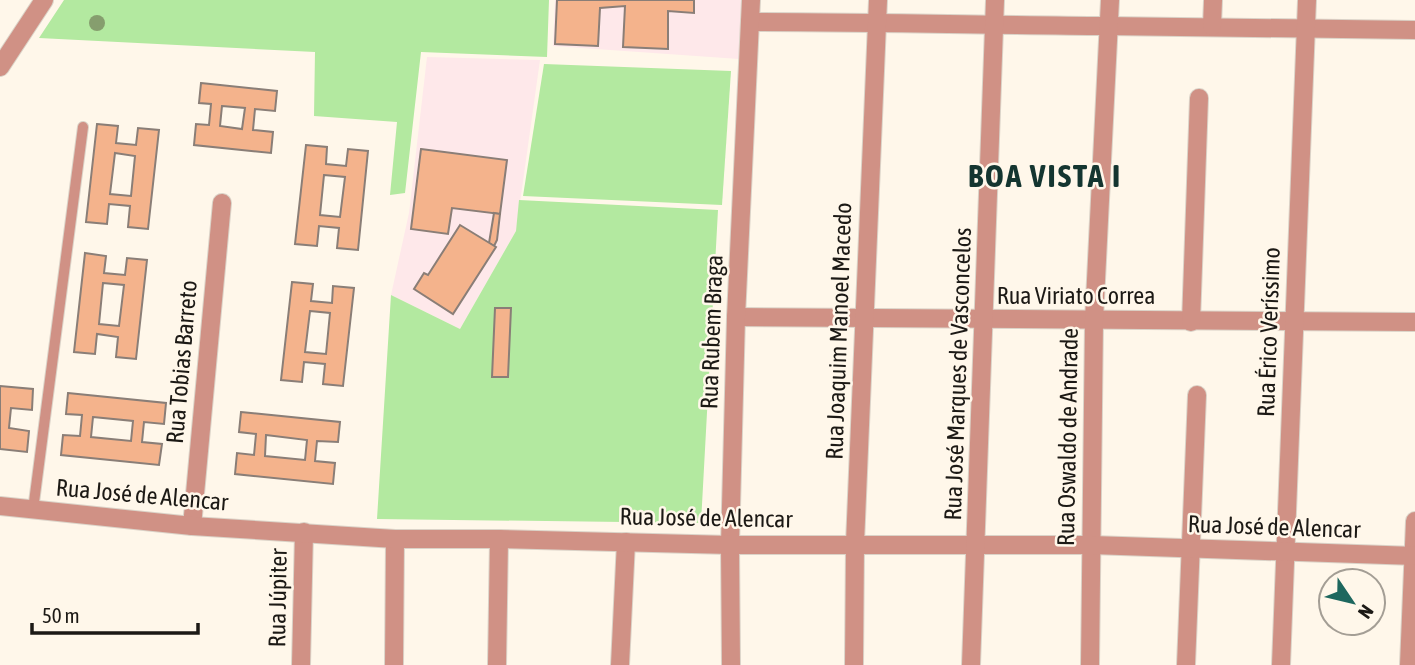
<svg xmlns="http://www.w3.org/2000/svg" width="1415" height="665" font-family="'Asap Condensed',sans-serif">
	<rect width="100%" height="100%" fill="#fff7ea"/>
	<g fill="#fee8ea">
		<polygon points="555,0 741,0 739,59 553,46"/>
		<polygon points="427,57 540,60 516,231 460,329 391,295 409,213"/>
	</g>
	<g fill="#b3e9a0">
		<polygon points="64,0 549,0 547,57 421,52 405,193 390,195 397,122 314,116 315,52 39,38"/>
		<polygon points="544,64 731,71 722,205 523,196"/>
		<polygon points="519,200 718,210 701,523 377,519 391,295 460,329 516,231"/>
	</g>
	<g fill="#f4b38c" stroke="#8a7e77" stroke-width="2" fill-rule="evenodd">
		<polygon points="557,0 694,0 694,13 668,11 668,49 623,47 625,6 600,8 598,46 555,44"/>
		<path d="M201,83L277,91L275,111L255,109L253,130L273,132L271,153L194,145L196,124L209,125L211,104L199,103ZM222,106L245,108L242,129L220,126Z"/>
		<path d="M97,124L118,126L116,143L136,145L138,128L159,130L148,229L128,227L130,206L109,204L107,224L86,222ZM115,153L135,156L131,196L110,194Z"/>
		<path d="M306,145L327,147L326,164L346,166L348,149L368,151L358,250L337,248L339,228L319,226L317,246L295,244ZM324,175L345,177L340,217L320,215Z"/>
		<polygon points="421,149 507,160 500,214 452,208 448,234 411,229"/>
		<polygon points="494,213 500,214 497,240 494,246 489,243"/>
		<polygon points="460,225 496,247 453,314 414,289 424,273 428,275"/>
		<path d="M85,253L106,256L104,273L125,275L127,258L147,260L136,359L116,357L118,337L97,334L95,354L74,352ZM103,283L124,285L119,326L99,324Z"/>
		<path d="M292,282L313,284L311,301L332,303L333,286L354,288L343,386L323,384L325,364L304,362L302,382L281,380ZM310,311L330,313L326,354L305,352Z"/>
		<polygon points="495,308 511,308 508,377 492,377"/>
		<polygon points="0,386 33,389 32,410 11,408 9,428 29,431 27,452 0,449"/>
		<path d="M68,393L166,403L164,424L144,422L142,442L162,444L159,465L61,455L63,435L80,436L82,415L66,414ZM93,417L133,421L131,441L91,437Z"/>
		<path d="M241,412L340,422L338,442L317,441L315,461L335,463L333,484L235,474L237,453L254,455L256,434L239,432ZM266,435L307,440L305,460L265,456Z"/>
	</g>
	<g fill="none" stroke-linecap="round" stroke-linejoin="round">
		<defs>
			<polyline id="service" points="33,510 83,127"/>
			<g id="minor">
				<path d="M750,22C869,22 988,25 1107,26C1209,27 1312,28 1415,30"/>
				<polyline points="1212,26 1213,0"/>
				<polyline points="0,67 44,0"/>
				<polyline points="736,317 1415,322"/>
				<polyline points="1191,322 1199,98"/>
				<polyline points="192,526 222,203"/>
				<polyline points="301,665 304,532"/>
				<polyline points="394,665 395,539"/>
				<polyline points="497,665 499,539"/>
				<polyline points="620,665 626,542"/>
				<polyline points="731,665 730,545 736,317 751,0"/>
				<polyline points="854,665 855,543 878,0"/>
				<polyline points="1090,665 1094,320 1110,0"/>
				<polyline points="1186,665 1197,395"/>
				<polyline points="1281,665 1307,0"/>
				<polyline points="1409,665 1415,521"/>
			</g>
			<g id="tertiary">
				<polyline points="0,506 192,526 395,539 499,539 730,545 1092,545 1415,556"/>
				<polyline points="971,665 995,0"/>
			</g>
		</defs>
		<use href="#service" stroke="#dbd3c8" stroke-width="12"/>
		<use href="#minor" stroke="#dbd3c8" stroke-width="20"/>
		<use href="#tertiary" stroke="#dbd3c8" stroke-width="20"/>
		<use href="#service" stroke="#d09185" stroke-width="10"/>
		<use href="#minor" stroke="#d09185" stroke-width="18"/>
		<use href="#tertiary" stroke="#d09185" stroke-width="18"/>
	</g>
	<circle fill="#869e6e" cx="97" cy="23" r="8"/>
	<g text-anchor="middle" stroke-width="5" stroke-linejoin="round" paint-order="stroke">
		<g font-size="24" fill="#1c1915" stroke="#fff7ea">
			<text x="1076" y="304">Rua Viriato Correa</text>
			<text transform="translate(839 331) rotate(-88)" y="8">Rua Joaquim Manoel Macedo</text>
			<text transform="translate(712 332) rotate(-88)" y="8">Rua Rubem Braga</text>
			<text transform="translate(1269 332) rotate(-88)" y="8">Rua Érico Veríssimo</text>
			<text transform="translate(182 362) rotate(-85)" y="8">Rua Tobias Barreto</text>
			<text transform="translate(958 374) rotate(-88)" y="8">Rua José Marques de Vasconcelos</text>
			<text transform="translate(1068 437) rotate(-89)" y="8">Rua Oswaldo de Andrade</text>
			<text transform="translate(142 495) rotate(5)" y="8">Rua José de Alencar</text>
			<text transform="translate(706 518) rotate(1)" y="8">Rua José de Alencar</text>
			<text transform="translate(1274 527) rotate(2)" y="8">Rua José de Alencar</text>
			<text transform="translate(278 598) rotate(-89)" y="8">Rua Júpiter</text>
		</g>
		<g font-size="32" font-weight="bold" letter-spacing="2" fill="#143530" stroke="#fff7ea">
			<text x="1045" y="187">BOA VISTA I</text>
		</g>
	</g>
	<g transform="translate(1352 602) rotate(125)"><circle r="33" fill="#fff7ea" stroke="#a49e95" stroke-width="2"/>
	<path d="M0-5L12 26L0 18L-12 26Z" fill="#1e675e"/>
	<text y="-10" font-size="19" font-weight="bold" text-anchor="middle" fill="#1c1915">N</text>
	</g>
	<path d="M32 623v10h166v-10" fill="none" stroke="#1c1915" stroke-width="3.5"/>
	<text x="42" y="623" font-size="21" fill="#1c1915" stroke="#fff7ea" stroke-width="5" paint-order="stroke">50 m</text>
</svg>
